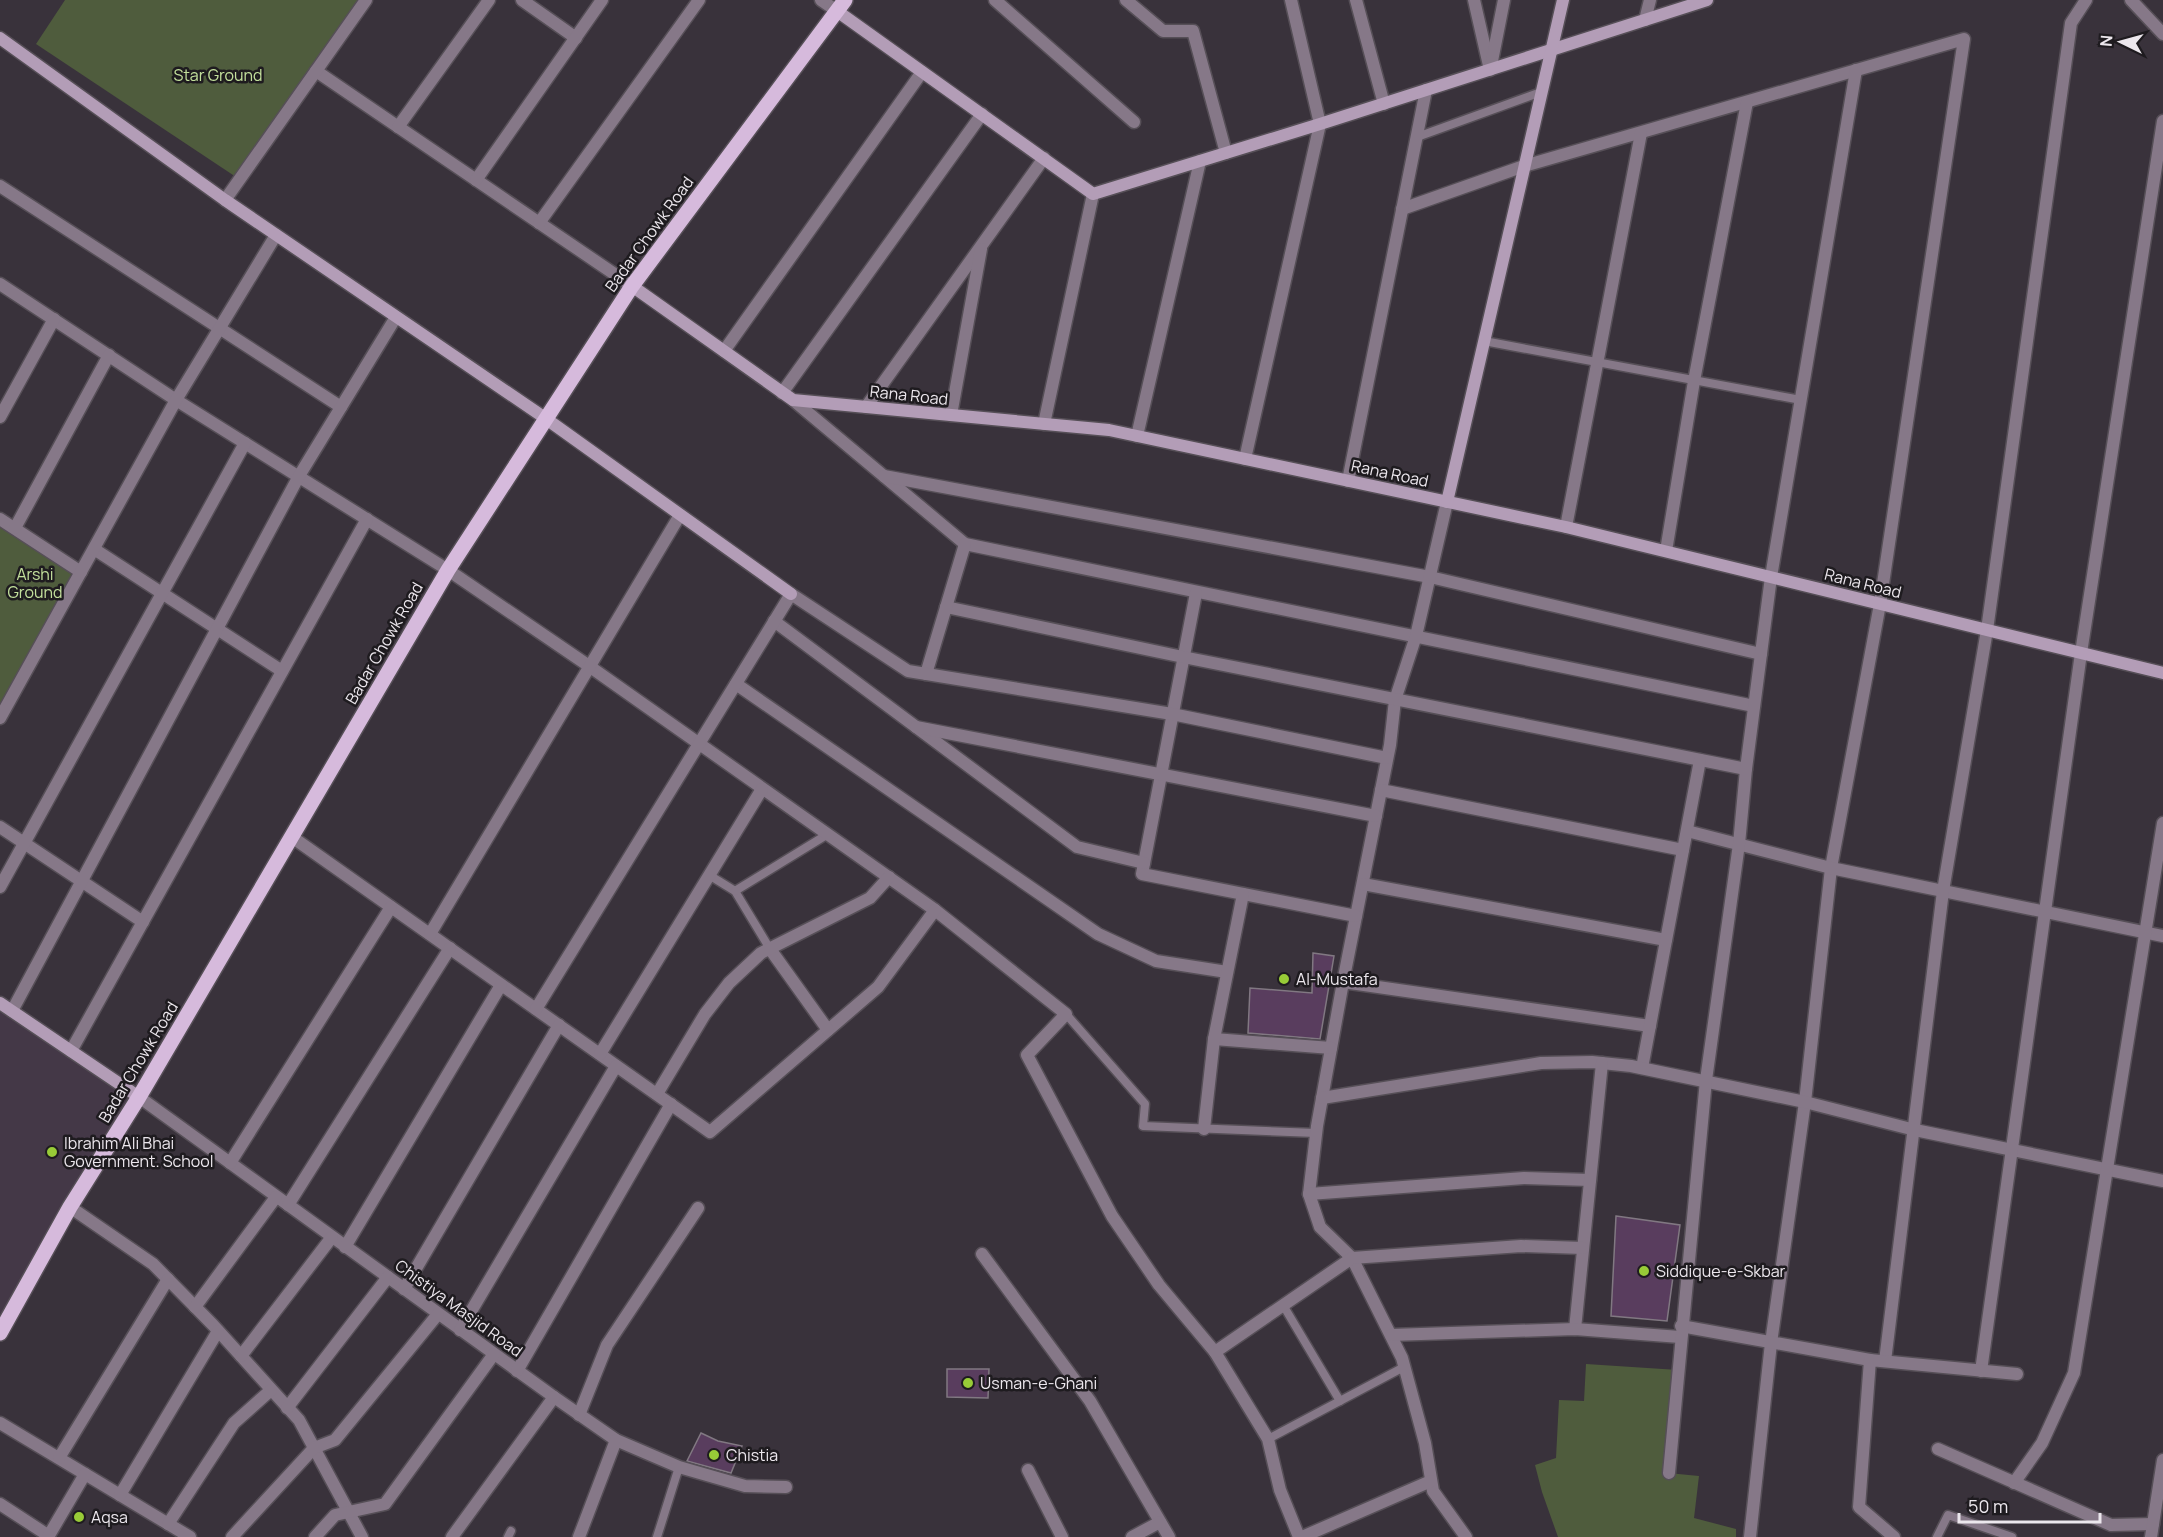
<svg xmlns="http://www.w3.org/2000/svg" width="2163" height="1537" font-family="Manrope,sans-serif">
	<rect width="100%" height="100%" fill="#39323b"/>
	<polygon fill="#443847" points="0,1003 139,1097 0,1334"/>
	<g fill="#4f5c3d">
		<polygon points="65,0 365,0 236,177 36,44"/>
		<polygon points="0,519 81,572 0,718"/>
		<polygon points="1586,1364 1678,1370 1668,1473 1699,1476 1694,1518 1736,1529 1736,1537 1558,1537 1542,1492 1535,1465 1556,1458 1559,1400 1584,1401"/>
	</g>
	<g fill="#593d5e" stroke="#817882" stroke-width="1.5">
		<polygon points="1313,953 1334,956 1320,1039 1248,1033 1250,988 1312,993"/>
		<polygon points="1616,1216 1680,1225 1667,1321 1611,1316"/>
		<polygon points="947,1369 989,1369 988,1398 947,1397"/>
		<polygon points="701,1433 718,1441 742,1446 731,1473 687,1461"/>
	</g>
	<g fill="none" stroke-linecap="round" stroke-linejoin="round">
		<defs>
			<g id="lane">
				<polyline points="1417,137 1541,92"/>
				<polyline points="1484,341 1801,400"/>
				<polyline points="709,875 735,891 770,949"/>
				<polyline points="735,891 828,834"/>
				<polyline points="1066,1014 1145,1104 1143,1126 1316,1133"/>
				<polyline points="1283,1305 1340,1401"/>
				<polyline points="1268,1439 1404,1367"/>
				<polyline points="508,1537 511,1531"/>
				<polyline points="657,1537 679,1467"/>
				<polyline points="1937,1537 1948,1515 2012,1537"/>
			</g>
			<g id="street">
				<polyline points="522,0 576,38"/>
				<polyline points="821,0 837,11"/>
				<polyline points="995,0 1134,122"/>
				<polyline points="1126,0 1163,31 1193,31 1226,153"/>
				<polyline points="1356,0 1384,104"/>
				<polyline points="1474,0 1490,70"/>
				<polyline points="2131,0 2163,34"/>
				<polyline points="1645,20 1650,0"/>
				<polyline points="1491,66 1504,0"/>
				<polyline points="316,71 632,286"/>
				<polyline points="398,127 489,0"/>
				<polyline points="476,180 602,0"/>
				<polyline points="0,186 341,407"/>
				<polyline points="225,200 366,0"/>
				<polyline points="1402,209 1524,166 1964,39 1880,604 1831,868 1805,1102 1771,1343 1750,1537"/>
				<polyline points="539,223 699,0"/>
				<polyline points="0,284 176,400 448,570 589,666 935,910 1066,1014 1027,1055 1112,1216 1159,1285 1215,1352 1268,1439 1280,1490 1299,1537"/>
				<polyline points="724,351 922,72"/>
				<polyline points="782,393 982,114"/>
				<polyline points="793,400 965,544 1754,706"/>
				<polyline points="866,407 1044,158"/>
				<polyline points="951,415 981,249"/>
				<polyline points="0,417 54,319"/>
				<polyline points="1044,424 1093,194"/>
				<polyline points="1137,436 1200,161"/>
				<polyline points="1245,459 1320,124 1291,0"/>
				<polyline points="884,476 1430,577 1761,654"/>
				<polyline points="1348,481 1426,90"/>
				<polyline points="1447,502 1416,636 1395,700 1390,745 1343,982 1317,1126 1309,1194 1320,1227 1352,1258 1402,1358 1425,1443 1433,1491 1466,1537"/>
				<polyline points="0,519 81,572"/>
				<polyline points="1566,527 1641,133"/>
				<polyline points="15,528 109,355"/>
				<polyline points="94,549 282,671"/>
				<polyline points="1666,551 1694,381 1747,102"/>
				<polyline points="1196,593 1142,874 1356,916"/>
				<polyline points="946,607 1183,657 1746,769"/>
				<polyline points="774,621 1077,847 1144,863"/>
				<polyline points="926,674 965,544"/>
				<polyline points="736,684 1098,934 1156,961 1227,972"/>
				<polyline points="0,718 176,400 276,235"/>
				<polyline points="916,727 1376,816"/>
				<polyline points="1381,790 1683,850"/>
				<polyline points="0,827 143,922"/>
				<polyline points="1687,831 1831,868 2163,936"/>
				<polyline points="292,837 710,1132 878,987 935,910"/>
				<polyline points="1363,884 1666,940"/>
				<polyline points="0,887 245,443"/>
				<polyline points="430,934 680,515"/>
				<polyline points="770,949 828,1030"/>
				<polyline points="1343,982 1650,1026"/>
				<polyline points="536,1009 791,594 908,671 1172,714 1387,758"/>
				<polyline points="12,1011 299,476 396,317"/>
				<polyline points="1214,1039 1331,1048"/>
				<polyline points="71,1051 367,519"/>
				<polyline points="600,1054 762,789"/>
				<polyline points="1642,1068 1700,760"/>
				<polyline points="657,1094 705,1014 729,983 761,953 870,898 889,877"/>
				<polyline points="139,1097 554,1397 616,1440 679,1467 745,1486 786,1487"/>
				<polyline points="1322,1098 1541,1063 1592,1062 1631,1066 1805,1102 1915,1130 2163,1181"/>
				<polyline points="1204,1129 1214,1039 1243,894"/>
				<polyline points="230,1163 391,907"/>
				<polyline points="1309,1194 1524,1178 1590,1180"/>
				<polyline points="288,1205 450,948"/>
				<polyline points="70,1207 153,1264 213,1325 299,1420 362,1537"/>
				<polyline points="345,1247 501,985"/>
				<polyline points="982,1254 1090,1401 1169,1537"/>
				<polyline points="404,1289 559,1025"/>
				<polyline points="195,1307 276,1197"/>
				<polyline points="1681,1326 1870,1360"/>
				<polyline points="1575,1329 1602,1063"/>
				<polyline points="460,1330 616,1066"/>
				<polyline points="1391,1335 1575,1329 1680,1337"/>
				<polyline points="1215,1352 1352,1258 1521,1246 1583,1248"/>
				<polyline points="241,1356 332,1237"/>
				<polyline points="1885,1361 1943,891 1987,630 2071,23 2086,0"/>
				<polyline points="517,1371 671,1104"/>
				<polyline points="1981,1371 2081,653 2163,121"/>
				<polyline points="287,1408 388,1277"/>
				<polyline points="579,1415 607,1345 698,1208"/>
				<polyline points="0,1423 190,1537"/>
				<polyline points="1938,1449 2111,1525 2153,1524"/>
				<polyline points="59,1458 168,1279"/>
				<polyline points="1028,1470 1062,1537"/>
				<polyline points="1669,1473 1706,1080 1739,844 1746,769 1771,577 1856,70"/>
				<polyline points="2014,1483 2042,1443 2074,1373 2163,823"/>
				<polyline points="120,1495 218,1331"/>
				<polyline points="0,1504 49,1536"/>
				<polyline points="168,1524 234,1423 271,1390"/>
				<polyline points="48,1537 85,1474"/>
				<polyline points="232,1537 314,1448 335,1440 438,1314"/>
				<polyline points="315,1537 335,1515 385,1504 494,1354"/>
				<polyline points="452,1537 554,1397"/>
				<polyline points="579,1537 616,1440"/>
				<polyline points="1132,1537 1160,1522"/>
				<polyline points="1302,1537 1431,1481"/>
				<polyline points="1894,1537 1859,1507 1870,1360 2017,1374"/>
				<polyline points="2151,1537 2163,1460"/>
			</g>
			<g id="secondary">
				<polyline points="837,11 1093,194 1320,124 1707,0"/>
				<polyline points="0,38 225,200 545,418 791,594"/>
				<polyline points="632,286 793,400 1109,430 1566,527 2163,673"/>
				<polyline points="1447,502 1563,0"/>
				<polyline points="0,1003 139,1097"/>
			</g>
			<polyline id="primary" points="0,1333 70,1207 139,1097 448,570 632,286 845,0"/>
		</defs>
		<use href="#lane" stroke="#564f57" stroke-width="11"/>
		<use href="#street" stroke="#564f57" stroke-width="15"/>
		<use href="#secondary" stroke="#564f57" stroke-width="15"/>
		<use href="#primary" stroke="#564f57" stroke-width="18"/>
		<use href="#lane" stroke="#867888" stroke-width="8"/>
		<use href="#street" stroke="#867888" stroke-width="12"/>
		<use href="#secondary" stroke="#b39db7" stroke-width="12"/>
		<use href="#primary" stroke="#d6badc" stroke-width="15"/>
	</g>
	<g fill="#98cb37" stroke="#1e1b1f" stroke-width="2">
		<circle cx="1284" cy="979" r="6"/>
		<circle cx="52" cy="1152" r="6"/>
		<circle cx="1644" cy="1271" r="6"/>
		<circle cx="968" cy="1383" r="6"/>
		<circle cx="714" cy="1455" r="6"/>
		<circle cx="79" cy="1517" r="6"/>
	</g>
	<g text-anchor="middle" stroke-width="5" stroke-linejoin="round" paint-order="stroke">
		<g font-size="16" fill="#c3e09c" stroke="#1e1b1f">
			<text x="218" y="81">Star Ground</text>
			<text x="35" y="580">Arshi<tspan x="35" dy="18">Ground</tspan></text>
		</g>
		<g font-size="16" fill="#ece7ed" stroke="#1e1b1f">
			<text transform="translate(649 234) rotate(-54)" y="6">Badar Chowk Road</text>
			<text transform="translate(909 395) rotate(6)" y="6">Rana Road</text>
			<text transform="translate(1390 473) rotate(12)" y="6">Rana Road</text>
			<text transform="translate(1863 583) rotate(14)" y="6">Rana Road</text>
			<text transform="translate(384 643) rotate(-60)" y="6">Badar Chowk Road</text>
			<text transform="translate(138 1062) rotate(-59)" y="6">Badar Chowk Road</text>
			<text transform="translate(459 1308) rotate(36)" y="6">Chistiya Masjid Road</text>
		</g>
		<g font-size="16" fill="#ece7ed" stroke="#1e1b1f" text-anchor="start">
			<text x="1296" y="985">Al-Mustafa</text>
			<text x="64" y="1149">Ibrahim Ali Bhai<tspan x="64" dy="18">Government. School</tspan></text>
			<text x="1656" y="1277">Siddique-e-Skbar</text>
			<text x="980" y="1389">Usman-e-Ghani</text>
			<text x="726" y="1461">Chistia</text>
			<text x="91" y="1523">Aqsa</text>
		</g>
	</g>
	<g transform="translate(2121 42) rotate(275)" stroke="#1e1b1f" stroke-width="4.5" paint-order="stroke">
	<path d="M0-4.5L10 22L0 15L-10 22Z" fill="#ece7ed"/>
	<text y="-9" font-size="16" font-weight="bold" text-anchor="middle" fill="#ece7ed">N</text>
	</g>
	<path d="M1959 1513v9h141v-9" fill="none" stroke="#ece7ed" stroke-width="3"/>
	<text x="1968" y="1513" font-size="18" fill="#ece7ed" stroke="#1e1b1f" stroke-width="4.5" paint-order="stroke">50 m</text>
</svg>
